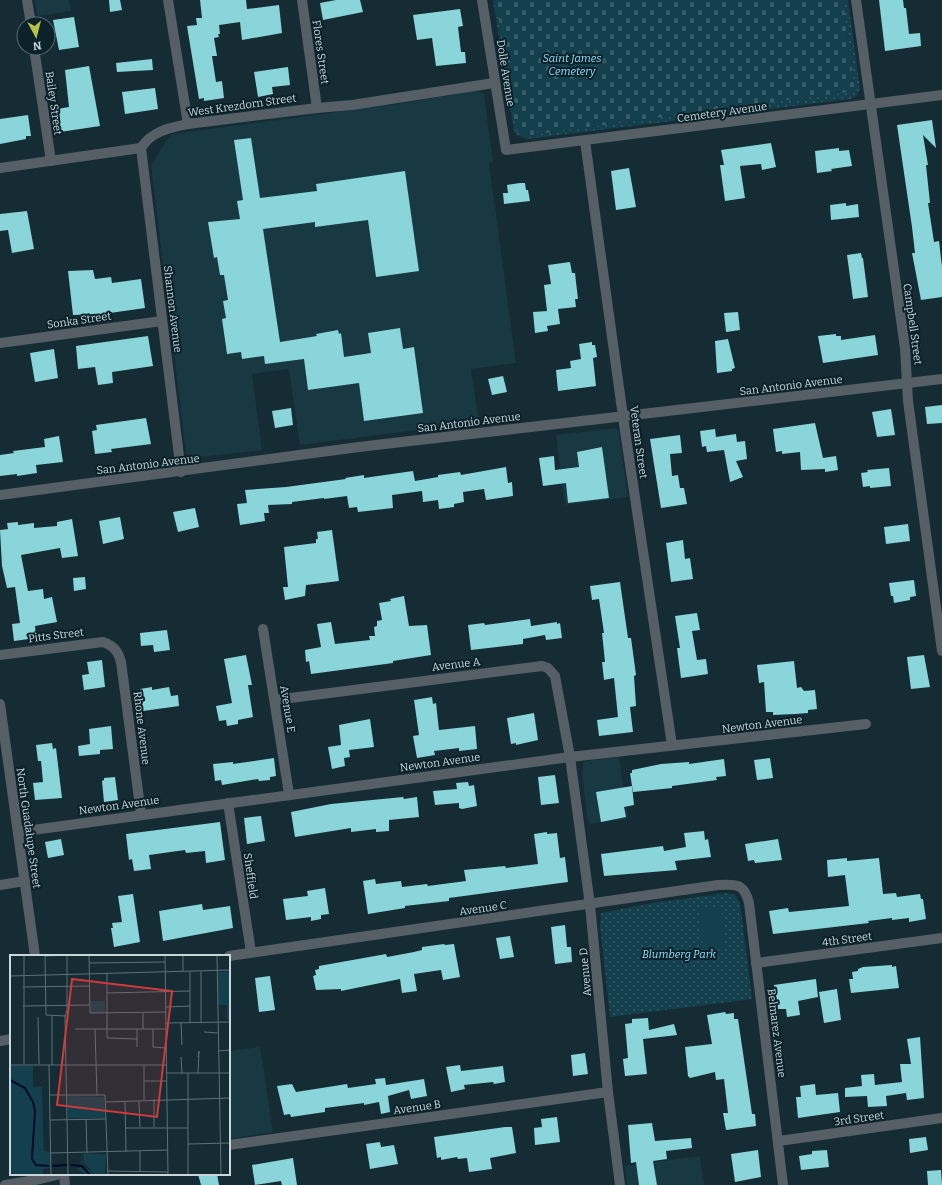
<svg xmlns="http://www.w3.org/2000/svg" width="942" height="1185" font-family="Bitter,serif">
	<defs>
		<pattern id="grass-dots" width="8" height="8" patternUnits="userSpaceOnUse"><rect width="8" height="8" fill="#14404d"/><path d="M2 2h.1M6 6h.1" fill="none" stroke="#355b66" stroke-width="1.8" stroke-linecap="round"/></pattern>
		<pattern id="cemetery-stones" width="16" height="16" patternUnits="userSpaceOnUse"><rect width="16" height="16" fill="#14404d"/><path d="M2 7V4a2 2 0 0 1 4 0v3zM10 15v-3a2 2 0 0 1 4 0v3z" fill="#355b66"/></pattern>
	</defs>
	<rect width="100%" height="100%" fill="#152c34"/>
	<g fill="#183842">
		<polygon points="35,0 69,0 71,11 37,16"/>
		<polygon points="475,91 483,93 484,95 493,162 489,163 516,363 471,369 479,422 300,445 289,369 252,374 262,450 190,458 186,453 151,166 167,139 172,134 404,103"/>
		<polygon points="616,428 619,434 628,497 565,505 556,435"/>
		<polygon points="619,757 628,819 588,824 582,773 583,764 586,761"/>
		<polygon points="260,1047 273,1132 229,1139 229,1051"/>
		<polygon points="700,1156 704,1185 627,1185 625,1166"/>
	</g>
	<g fill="url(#grass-dots)">
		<polygon points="493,0 496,0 502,37 525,136 855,91 843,0 848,0 860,89 857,96 850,99 527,139 517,135 514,131"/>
		<polygon points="727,893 735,895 740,903 752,999 610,1017 600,926 601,913 653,903"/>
	</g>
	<polygon fill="url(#cemetery-stones)" points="496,0 843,0 855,91 525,136 516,131"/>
	<polygon fill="#14404d" points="721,907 725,947 703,949 699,909"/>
	<g fill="#89d5d9">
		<polygon points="109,0 120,0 122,10 110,12"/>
		<polygon points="200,0 246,0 247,9 279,5 282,33 242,40 240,22 219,25 220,34 218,34 219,37 214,38 217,56 212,56 216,82 222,81 224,98 204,101 204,98 199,99 187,26 197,25 196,18 202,18"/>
		<polygon points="336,0 360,0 363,12 323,20 320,3"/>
		<polygon points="879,0 903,0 904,8 906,8 909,34 920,33 921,46 885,51"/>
		<polygon points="460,9 463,26 458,27 461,52 465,52 466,63 436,66 432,38 417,40 413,15"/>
		<polygon points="74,17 79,47 59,50 53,20"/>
		<polygon points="152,59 153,70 117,72 116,63"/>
		<polygon points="89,66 100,126 60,132 57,109 69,107 65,70"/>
		<polygon points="288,67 290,85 272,87 273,94 258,97 254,72"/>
		<polygon points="155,88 158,109 125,114 122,92"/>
		<polygon points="28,115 31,136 26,136 26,139 0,144 0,119"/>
		<polygon points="932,120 936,148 923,135 928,165 926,165 930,203 928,203 934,242 939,241 942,267 942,297 921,300 912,253 915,253 912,227 897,125"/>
		<polygon points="251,138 260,198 317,191 316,184 405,171 419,271 376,277 368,220 315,227 315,222 263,229 280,342 317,336 316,334 338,330 339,334 341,333 344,357 371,353 368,333 400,328 403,349 414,347 423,413 364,421 359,383 308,390 304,359 265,364 264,356 242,359 241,352 227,354 222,319 226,318 223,301 228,300 224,275 220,275 217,257 214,258 208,222 240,219 237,201 243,200 234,140"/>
		<polygon points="771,143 776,167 762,170 761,164 740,166 745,198 725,201 720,165 724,165 721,150"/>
		<polygon points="839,148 839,151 849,150 852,166 831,169 832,171 817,173 815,151"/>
		<polygon points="629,168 636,207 616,210 611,171"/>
		<polygon points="520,183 525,183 526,190 528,190 530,201 504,204 503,193 508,193 507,185"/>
		<polygon points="846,203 846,206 858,204 859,217 831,220 830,205"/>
		<polygon points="27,211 34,249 12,253 8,230 0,231 0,214"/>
		<polygon points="861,253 862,258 863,258 868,297 853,299 847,255"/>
		<polygon points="570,262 572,273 575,273 578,299 575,299 576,307 558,309 560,324 547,326 548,331 535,333 533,312 547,311 544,285 551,284 548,265"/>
		<polygon points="93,270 95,279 111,277 112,283 141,279 145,308 103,314 73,315 68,271"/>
		<polygon points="738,312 740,330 726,332 724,313"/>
		<polygon points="836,334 836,336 841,336 841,340 875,335 878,355 823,363 818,336"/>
		<polygon points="148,336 153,366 112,372 113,383 98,385 95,367 78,369 76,346"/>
		<polygon points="728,339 735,368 732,369 732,371 717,373 715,341"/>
		<polygon points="592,342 592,345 595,345 597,357 593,358 596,386 558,391 556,370 571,368 570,361 581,359 579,344"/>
		<polygon points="54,349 58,378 35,382 30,353"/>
		<polygon points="503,376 507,392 492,395 488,379"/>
		<polygon points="942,405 942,423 927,424 925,407"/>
		<polygon points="291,408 293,425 275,428 272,411"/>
		<polygon points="891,409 895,435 877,437 872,412"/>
		<polygon points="146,418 151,444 111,449 112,452 95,454 92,431 97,430 96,425"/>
		<polygon points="815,423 823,458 836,456 838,470 825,472 825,469 801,470 800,452 782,454 782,451 776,452 773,429"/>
		<polygon points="715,429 716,437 736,434 737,442 745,441 747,459 736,461 743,477 730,482 724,450 707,452 706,446 702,447 700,431"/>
		<polygon points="680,435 682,453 670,454 672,476 678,475 680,488 684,488 687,504 661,508 650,439"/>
		<polygon points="59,436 63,462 36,465 37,473 17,476 17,474 0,476 0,455 14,453 13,451 45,447 44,439"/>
		<polygon points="602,447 609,498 568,503 566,483 543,486 539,458 554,456 555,470 579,467 577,452"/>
		<polygon points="506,467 508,483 512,482 513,496 486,500 484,489 463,492 464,502 454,504 454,507 439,509 438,500 423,502 422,491 392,495 393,508 358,512 357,507 349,508 347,496 324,499 324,498 292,502 292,504 268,505 269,513 264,513 265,521 240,525 237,504 247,503 245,490 286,487 346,479 345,478 364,475 364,478 413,471 415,481 438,477 438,475 460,472 461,475"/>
		<polygon points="889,468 891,486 870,488 870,486 863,487 861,473 868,472 867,470"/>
		<polygon points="195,508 199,527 178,532 173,512"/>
		<polygon points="120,517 124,539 103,544 99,521"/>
		<polygon points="72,519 78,556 62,558 60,548 21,555 28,591 43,589 44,599 52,597 57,622 35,626 36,638 14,641 12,624 20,623 15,587 7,588 2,566 0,530 8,529 7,523 18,522 18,525 34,523 34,528 57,526 57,522"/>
		<polygon points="908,524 910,541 886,544 884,527"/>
		<polygon points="332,530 339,581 306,585 305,596 285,600 283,587 288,587 284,547 316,543 316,539 318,539 317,532"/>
		<polygon points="683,540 685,559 690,558 693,579 671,582 666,543"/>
		<polygon points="85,577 86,589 74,591 73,578"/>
		<polygon points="914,580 916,596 910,597 910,600 894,603 893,596 891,596 889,583"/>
		<polygon points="620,582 628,638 631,638 636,675 634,676 636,706 630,707 633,732 599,736 597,720 618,717 614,678 604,680 602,662 605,662 602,633 604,633 599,599 592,600 590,586"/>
		<polygon points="404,596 409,626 427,625 431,655 393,661 393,663 311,674 309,661 306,662 305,650 321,647 317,624 331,622 335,644 370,640 369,636 375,636 374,627 377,626 377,621 382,620 379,603 391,601 390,599"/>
		<polygon points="697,613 700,630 692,631 697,660 706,659 708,674 681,678 677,648 680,648 675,616"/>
		<polygon points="530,619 531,626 557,622 557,624 560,623 562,638 546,640 545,635 523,639 523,644 471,650 468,625 484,623 485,625"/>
		<polygon points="167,630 170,650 154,652 153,645 141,646 140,633"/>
		<polygon points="246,655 252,685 248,685 253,717 238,720 238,724 227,726 226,720 219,721 216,706 232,703 224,659"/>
		<polygon points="924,655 930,687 911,689 907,657"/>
		<polygon points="102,660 105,687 84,690 82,675 89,674 87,662"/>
		<polygon points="794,661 797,688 801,687 804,691 815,690 817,709 808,710 808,713 795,714 773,715 773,712 766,712 764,682 759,683 757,665"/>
		<polygon points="152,687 152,690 169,687 171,696 178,695 179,706 143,711 140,689"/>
		<polygon points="432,697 433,704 436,703 439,730 475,726 477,749 459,751 459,748 434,751 435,755 417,758 413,736 419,735 414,700"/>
		<polygon points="534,713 538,740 516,745 516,743 511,744 507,718"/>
		<polygon points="370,719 374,747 349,750 350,757 344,758 345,766 332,769 328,747 341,745 339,725"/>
		<polygon points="111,726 113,749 100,750 100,754 79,756 78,746 90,744 89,729"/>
		<polygon points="52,743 53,749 56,748 62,798 35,800 33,783 43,782 41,761 38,761 36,745"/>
		<polygon points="274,758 276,776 270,777 270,780 259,781 258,779 222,785 221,780 215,781 213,764 233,762 233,764"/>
		<polygon points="770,758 773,778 757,780 754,760"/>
		<polygon points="724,759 726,776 716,777 717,780 672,786 672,788 633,792 630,773 632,773 632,770 661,764 689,762 689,764"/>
		<polygon points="555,775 559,803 541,805 538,777"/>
		<polygon points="115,777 118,800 104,802 102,781 104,780 104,778"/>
		<polygon points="468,782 469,786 474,785 477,806 462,809 459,808 459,803 435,805 433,791 457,789 456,783"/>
		<polygon points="632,786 634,805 624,807 626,817 601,822 596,792"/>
		<polygon points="403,797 404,799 417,797 419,817 389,820 389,831 376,832 376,829 351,832 351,828 295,837 291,812 331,804"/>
		<polygon points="261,816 265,841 247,844 244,818"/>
		<polygon points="220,822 225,860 206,863 205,851 186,853 185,850 149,855 151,869 134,871 132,859 129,860 126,834"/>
		<polygon points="704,831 705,840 708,839 711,857 675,861 677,870 604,876 601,854 663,846 664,851 686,847 684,833"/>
		<polygon points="547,832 547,834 557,833 560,858 565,857 568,882 449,898 449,901 405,906 405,908 368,914 363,881 375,879 376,884 401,881 402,887 427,884 428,886 466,881 464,870 505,866 506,868 538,864 534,834"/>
		<polygon points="61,839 64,855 48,858 45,842"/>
		<polygon points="778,839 782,860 755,863 754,860 748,861 745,844"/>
		<polygon points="847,858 847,861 879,858 883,894 896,893 897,897 920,894 921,899 923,899 926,919 909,922 909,918 892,920 892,918 868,921 869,923 773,934 769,911 788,908 789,912 849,906 845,875 828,877 827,860"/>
		<polygon points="325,888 329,914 321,915 321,919 311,921 311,917 286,920 283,899 308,896 307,891"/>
		<polygon points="133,894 140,942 114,947 111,928 113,928 112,923 122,922 118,896"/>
		<polygon points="202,904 203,910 230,906 233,928 163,941 159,911"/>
		<polygon points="565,925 567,947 571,947 572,962 555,964 551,927"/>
		<polygon points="510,936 514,957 500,959 496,938"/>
		<polygon points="444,944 445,945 454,944 460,977 443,980 441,970 414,974 417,991 402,993 400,979 341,991 341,989 316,990 313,976 316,975 315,970 319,969 319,966 386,954 387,957 414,952 422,950 422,947"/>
		<polygon points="892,965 892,967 896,966 899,988 851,993 849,979 853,979 852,972 858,971 858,969 863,967"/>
		<polygon points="270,976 275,1010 259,1012 255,978"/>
		<polygon points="816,979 818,997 798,1001 800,1015 787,1017 786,1009 778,1009 774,985"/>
		<polygon points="837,989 841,1020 824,1023 819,992"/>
		<polygon points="725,1012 726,1014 734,1013 734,1019 738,1019 752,1114 755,1114 756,1126 726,1130 723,1113 728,1113 724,1079 716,1080 715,1072 690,1078 688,1076 685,1047 712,1044 707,1015"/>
		<polygon points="648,1018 649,1030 674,1024 677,1035 643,1039 647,1074 625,1076 623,1059 628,1058 625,1024 632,1023 632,1019"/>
		<polygon points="920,1037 924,1098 907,1100 906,1093 886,1096 887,1106 868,1107 867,1096 845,1097 845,1088 862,1086 861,1075 874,1074 875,1085 902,1082 900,1064 911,1064 907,1039"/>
		<polygon points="585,1053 588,1074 573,1076 571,1055"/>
		<polygon points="460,1065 461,1071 503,1066 505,1082 494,1084 493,1082 464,1085 465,1089 451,1092 446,1067"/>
		<polygon points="385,1078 386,1085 424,1079 427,1096 411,1099 409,1090 388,1096 390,1112 381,1114 379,1102 364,1105 364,1103 325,1108 325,1112 291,1117 290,1114 284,1115 277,1086 292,1084 296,1092 347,1084 348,1088 376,1084 375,1079"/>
		<polygon points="815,1084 816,1095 838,1093 840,1112 798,1118 796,1097 801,1097 800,1086"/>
		<polygon points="557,1117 560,1142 535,1145 534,1128 542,1127 541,1119"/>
		<polygon points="652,1123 655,1141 691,1138 692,1148 666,1151 667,1159 653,1161 657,1185 639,1185 636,1162 631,1163 628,1125"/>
		<polygon points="505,1127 512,1127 516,1153 490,1158 492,1169 469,1172 467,1158 458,1159 457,1157 441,1160 441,1157 437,1158 434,1137"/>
		<polygon points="926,1137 928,1150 910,1153 909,1139"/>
		<polygon points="380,1142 381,1147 394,1145 398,1164 370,1169 366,1144"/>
		<polygon points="758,1150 761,1177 735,1182 731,1154"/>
		<polygon points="827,1150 829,1167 801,1170 799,1156 812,1154 812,1151"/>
		<polygon points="293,1158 297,1185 282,1185 281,1181 255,1185 252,1165"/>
		<polygon points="941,1170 942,1185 928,1185 927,1171"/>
		<polygon points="198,1174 217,1174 219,1185 201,1185"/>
	</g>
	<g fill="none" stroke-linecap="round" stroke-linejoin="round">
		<g stroke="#575f66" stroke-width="10">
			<polyline points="27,0 31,24"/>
			<polyline points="168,0 188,124"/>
			<polyline points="302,0 317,108"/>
			<polyline points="482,0 506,150 942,95"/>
			<polyline points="856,0 905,348 908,401 942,651"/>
			<polyline points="34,48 51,161"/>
			<polyline points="585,141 625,431 672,745"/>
			<polyline points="141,148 181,472"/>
			<path d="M0,168L141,148C152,131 169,128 188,124L317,108L352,105L494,83"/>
			<polyline points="0,343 162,321"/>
			<polyline points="0,495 359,447 942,379"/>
			<polyline points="263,629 289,794"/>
			<path d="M0,655L103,642C114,646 118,651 121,662L141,814"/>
			<polyline points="275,700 542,666 548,668 555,676 570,757 590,905 608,1092 620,1185"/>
			<polyline points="228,803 251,952"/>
			<polyline points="18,832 570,757 866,724"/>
			<polyline points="0,885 25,881"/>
			<path d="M229,956L718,885C736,884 744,883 749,903L783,1185"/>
			<polyline points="756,963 942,938"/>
			<polyline points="0,1041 11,1039"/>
			<polyline points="779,1141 942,1118"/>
			<polyline points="229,1145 608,1092"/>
			<polyline points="5,1185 36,1180 61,1174"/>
		</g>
		<g stroke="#575f66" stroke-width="10">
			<polyline points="0,704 35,956"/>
			<polyline points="64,1174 65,1185"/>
		</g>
	</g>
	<g text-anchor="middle" stroke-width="4" stroke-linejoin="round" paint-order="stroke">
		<g font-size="11" fill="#c9d7dc" stroke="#0b222a">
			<text transform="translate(321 52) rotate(82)" y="4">Flores Street</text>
			<text transform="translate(506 73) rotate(81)" y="4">Dolle Avenue</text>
			<text transform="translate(54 103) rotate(82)" y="4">Bailey Street</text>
			<text transform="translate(242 105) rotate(-8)" y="4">West Krezdorn Street</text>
			<text transform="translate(722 112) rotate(-8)" y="4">Cemetery Avenue</text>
			<text transform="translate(173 309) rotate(83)" y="4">Shannon Avenue</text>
			<text transform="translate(79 320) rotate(-8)" y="4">Sonka Street</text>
			<text transform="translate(913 324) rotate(82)" y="4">Campbell Street</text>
			<text transform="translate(791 385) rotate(-7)" y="4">San Antonio Avenue</text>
			<text transform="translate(469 422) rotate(-7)" y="4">San Antonio Avenue</text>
			<text transform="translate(639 442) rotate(82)" y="4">Veteran Street</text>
			<text transform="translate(148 464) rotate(-7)" y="4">San Antonio Avenue</text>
			<text transform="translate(56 635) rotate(-7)" y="4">Pitts Street</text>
			<text transform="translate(456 664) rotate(-7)" y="4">Avenue A</text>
			<text transform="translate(288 709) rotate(81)" y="4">Avenue E</text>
			<text transform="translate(762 724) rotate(-7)" y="4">Newton Avenue</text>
			<text transform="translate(142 728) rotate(83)" y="4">Rhone Avenue</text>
			<text transform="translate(440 762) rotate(-8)" y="4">Newton Avenue</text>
			<text transform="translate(119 805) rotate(-8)" y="4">Newton Avenue</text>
			<text transform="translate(29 828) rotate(82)" y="4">North Guadalupe Street</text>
			<text transform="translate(251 876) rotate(82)" y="4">Sheffield</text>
			<text transform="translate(483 908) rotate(-8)" y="4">Avenue C</text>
			<text transform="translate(847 939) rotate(-8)" y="4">4th Street</text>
			<text transform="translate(585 972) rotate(-95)" y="4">Avenue D</text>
			<text transform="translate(777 1033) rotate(83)" y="4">Belmarez Avenue</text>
			<text transform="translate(417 1107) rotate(-8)" y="4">Avenue B</text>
			<text transform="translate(859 1118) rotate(-8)" y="4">3rd Street</text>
		</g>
		<g font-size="11" font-style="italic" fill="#92dffa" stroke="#0b222a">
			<text x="572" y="62">Saint James<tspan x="572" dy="13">Cemetery</tspan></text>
			<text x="679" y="958">Blumberg Park</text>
		</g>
	</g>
	<g transform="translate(10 955)">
		<rect width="220" height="220" fill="#152c34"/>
		<path d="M208,17H220V65H217V50H208ZM80,46H95V57L81,58ZM0,111H23V132H32V196L40,197V213L33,214V220H0ZM71,199L73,209L84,220H76L66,213H77L71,209ZM73,199H96L95,220H85L74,208Z" fill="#14404d"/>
		<path d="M0,111H23V132H32L34,206L27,207L25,198L31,148L28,147L16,128L5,121L0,124ZM0,126L15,138L22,152V205L26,211L33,212V220H0Z" fill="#14404d"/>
		<path d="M57,141L94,142L95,163H58Z" fill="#14404d"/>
		<path fill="none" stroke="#02092e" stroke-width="2" d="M0,125L15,133L23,147L25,156L22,204L26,210L39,211M60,210L72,211L80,220M42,211L57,210"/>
		<path fill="none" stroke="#5d7077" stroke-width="1" d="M14,0V109M35,0L36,60L55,61M79,0L80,58L156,57M155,0L158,220M173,0V16M207,0L211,219M35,1L65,0M79,8L155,7M180,16V68M191,16V67M97,18V83L127,84M0,21L220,15M13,32L79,31M97,38L180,36M13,51L79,50M156,52L180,51M133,58V74M42,61V110M55,61L58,220M55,61L57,55V0M28,62L29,109M156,68L220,67M171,68L172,90M65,74H156M85,74L87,140M127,74V92M143,74V92L156,93M194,77L208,78M208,96L220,95M171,102L172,118M188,102L189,96L188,118M0,110H157M39,110L41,220M134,110V145M157,118H220M134,126H157M40,140H95L98,220M144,144V172M129,146L130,172M96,147L220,143M115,147L116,197M76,164L77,198M40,165L96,164M115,173H178M178,189L220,188M130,196V216M41,198L158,195M97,216L158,217M178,220V118"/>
		<path fill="#d53a3a" fill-opacity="0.15" stroke="#d53a3a" stroke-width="2" d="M62,24L162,36L147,162L47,150Z"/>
		<rect width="220" height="220" fill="none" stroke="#c9d7dc" stroke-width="2"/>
	</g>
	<g transform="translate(36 36) rotate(173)"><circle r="19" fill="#0b222a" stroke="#576a71"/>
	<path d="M0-3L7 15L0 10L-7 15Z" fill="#b7c148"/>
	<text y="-6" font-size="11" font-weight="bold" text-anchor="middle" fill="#c9d7dc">N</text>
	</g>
</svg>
